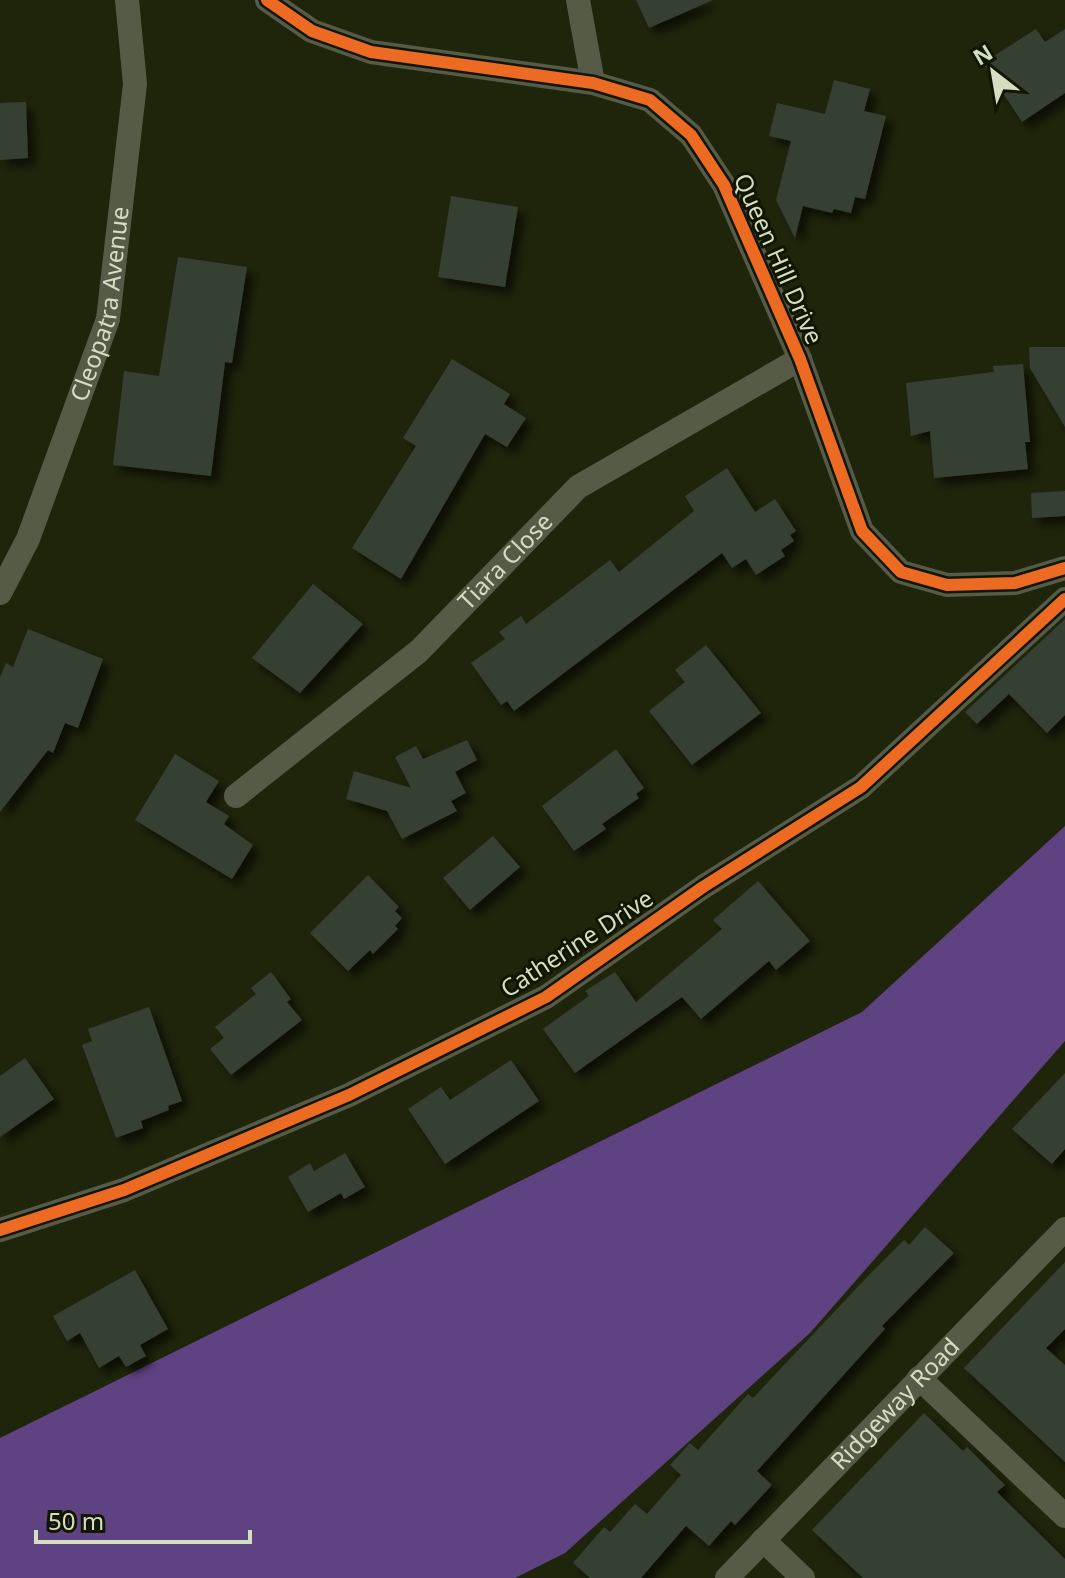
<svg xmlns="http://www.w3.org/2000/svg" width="1065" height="1578" font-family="'Noto Sans',sans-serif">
	<defs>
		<filter id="shadow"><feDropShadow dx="7" dy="7" stdDeviation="4" flood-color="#0009"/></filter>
	</defs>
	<rect width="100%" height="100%" fill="#1f250b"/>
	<polygon fill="#5f4281" points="1065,826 1065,1041 810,1333 565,1553 515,1578 0,1578 0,1438 862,1012"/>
	<g fill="#344033" filter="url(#shadow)">
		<polygon points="636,0 713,0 649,28"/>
		<polygon points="1036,29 1045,42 1065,29 1065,93 1022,122 983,63"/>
		<polygon points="834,80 870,89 864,111 886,116 865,199 855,197 851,213 834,209 832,213 803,206 795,238 776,200 791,141 769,136 777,103 825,114"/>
		<polygon points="26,102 28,158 0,160 0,103"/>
		<polygon points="451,196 518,207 505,287 438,277"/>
		<polygon points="178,257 247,267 232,363 225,362 211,476 113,465 124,371 159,376"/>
		<polygon points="1029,347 1065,347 1065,427 1030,368"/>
		<polygon points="452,359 510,394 504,404 526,418 507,447 485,434 401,579 352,548 416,446 403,438"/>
		<polygon points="1023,364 1030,442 1025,442 1028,469 934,478 930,431 911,436 906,383 994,372 993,366"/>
		<polygon points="727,468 755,512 775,499 796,531 790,535 794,541 781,550 785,556 756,575 746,559 732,568 722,553 514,711 507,701 501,705 471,663 505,639 499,632 521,616 526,624 610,560 619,572 694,511 685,496"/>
		<polygon points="1065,491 1065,516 1032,518 1031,493"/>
		<polygon points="313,584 363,624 300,693 252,658"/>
		<polygon points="1065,619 1065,715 1047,733 1009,694 977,724 965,712"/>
		<polygon points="28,629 103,659 78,728 65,723 53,753 48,750 0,812 0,677 6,663 13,667"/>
		<polygon points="706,645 761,713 692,765 649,711 685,682 675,670"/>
		<polygon points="467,740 477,760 455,772 466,793 451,801 457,811 402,839 387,811 346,799 354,771 411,788 395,757 416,746 423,759"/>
		<polygon points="616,749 644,788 636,794 639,798 602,824 606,829 574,851 542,806"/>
		<polygon points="175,754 219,781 206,802 229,816 224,824 253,845 232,879 135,820"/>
		<polygon points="493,836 520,867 470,910 443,878"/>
		<polygon points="368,875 399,907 395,911 402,918 395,926 398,929 373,954 370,950 348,971 310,933"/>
		<polygon points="758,881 810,941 776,970 769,961 701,1019 682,997 575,1073 543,1029 589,996 585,991 615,972 636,1002 722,929 713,920"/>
		<polygon points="271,972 291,999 287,1002 302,1020 231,1075 210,1049 224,1038 215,1027 256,994 251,988"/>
		<polygon points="149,1007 182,1101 168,1106 169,1110 141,1121 143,1128 116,1138 82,1045 92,1041 88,1029"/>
		<polygon points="25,1058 54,1099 0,1137 0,1076"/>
		<polygon points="511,1060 539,1101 445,1164 408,1109 441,1087 450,1100"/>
		<polygon points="1065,1073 1065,1149 1052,1164 1012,1129"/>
		<polygon points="345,1153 365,1187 344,1199 341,1193 308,1212 288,1177 310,1163 314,1171"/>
		<polygon points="925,1227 954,1253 882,1326 885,1329 757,1471 772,1485 735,1525 731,1521 709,1546 686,1526 641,1578 590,1578 573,1563 604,1527 610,1532 635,1504 647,1514 681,1475 670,1465 690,1443 698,1450 748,1394 753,1398 868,1276 904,1240 909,1245"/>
		<polygon points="1065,1262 1065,1329 1046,1348 1065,1365 1065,1462 964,1368"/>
		<polygon points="135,1270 168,1329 140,1345 146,1356 126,1367 119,1356 99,1368 80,1333 67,1341 53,1316"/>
		<polygon points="924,1413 963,1451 967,1447 1005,1485 997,1492 1065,1559 1065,1578 863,1578 812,1530"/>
	</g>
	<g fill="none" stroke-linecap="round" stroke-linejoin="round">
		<g stroke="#555b46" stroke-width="24">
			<polyline points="267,0 312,31 371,52 593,83 650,100 691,135 724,185 800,359 862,531 901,572 947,585 1015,583 1065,568"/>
			<polyline points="578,0 593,83"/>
			<path id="s1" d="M0,593L28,539L108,319L135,84L127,0"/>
			<path id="s2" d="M236,796L419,651L578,487L800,359"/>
			<polyline points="0,1230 124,1190 349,1095 546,997 703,887 861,787 1065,599"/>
			<polyline points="919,1378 1065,1516"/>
			<polyline points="763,1540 803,1578"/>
			<path id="s3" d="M727,1578L1065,1229"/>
		</g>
		<defs>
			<g id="cycleway">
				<polyline points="267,0 312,31 371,52 593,83 650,100 691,135 724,185 800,359 862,531 901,572 947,585 1015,583 1065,568"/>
				<polyline points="0,1230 124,1190 349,1095 546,997 703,887 861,787 1065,599"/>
			</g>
		</defs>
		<use href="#cycleway" stroke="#111603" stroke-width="17"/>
		<use href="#cycleway" stroke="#ed6a23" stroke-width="12"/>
	</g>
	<g text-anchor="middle" stroke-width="6" stroke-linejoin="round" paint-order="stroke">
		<g font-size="24" fill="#d5dec3" stroke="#111603">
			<text transform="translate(778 259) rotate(66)" y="8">Queen Hill Drive</text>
			<text dy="8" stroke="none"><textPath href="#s1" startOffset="308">Cleopatra Avenue</textPath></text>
			<text dy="8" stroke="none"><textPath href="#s2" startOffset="358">Tiara Close</textPath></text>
			<text transform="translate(577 944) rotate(-33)" y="8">Catherine Drive</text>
			<text dy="8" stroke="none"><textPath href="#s3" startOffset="242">Ridgeway Road</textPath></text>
		</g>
	</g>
	<g transform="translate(993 72) rotate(329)" stroke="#111603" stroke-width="6" paint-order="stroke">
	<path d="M0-6L14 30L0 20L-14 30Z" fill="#d5dec3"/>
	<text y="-12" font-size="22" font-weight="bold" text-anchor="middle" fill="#d5dec3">N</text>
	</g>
	<path d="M36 1530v12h214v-12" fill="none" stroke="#d5dec3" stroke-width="4"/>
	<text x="48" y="1530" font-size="24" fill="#d5dec3" stroke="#111603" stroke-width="6" paint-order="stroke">50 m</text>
</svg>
